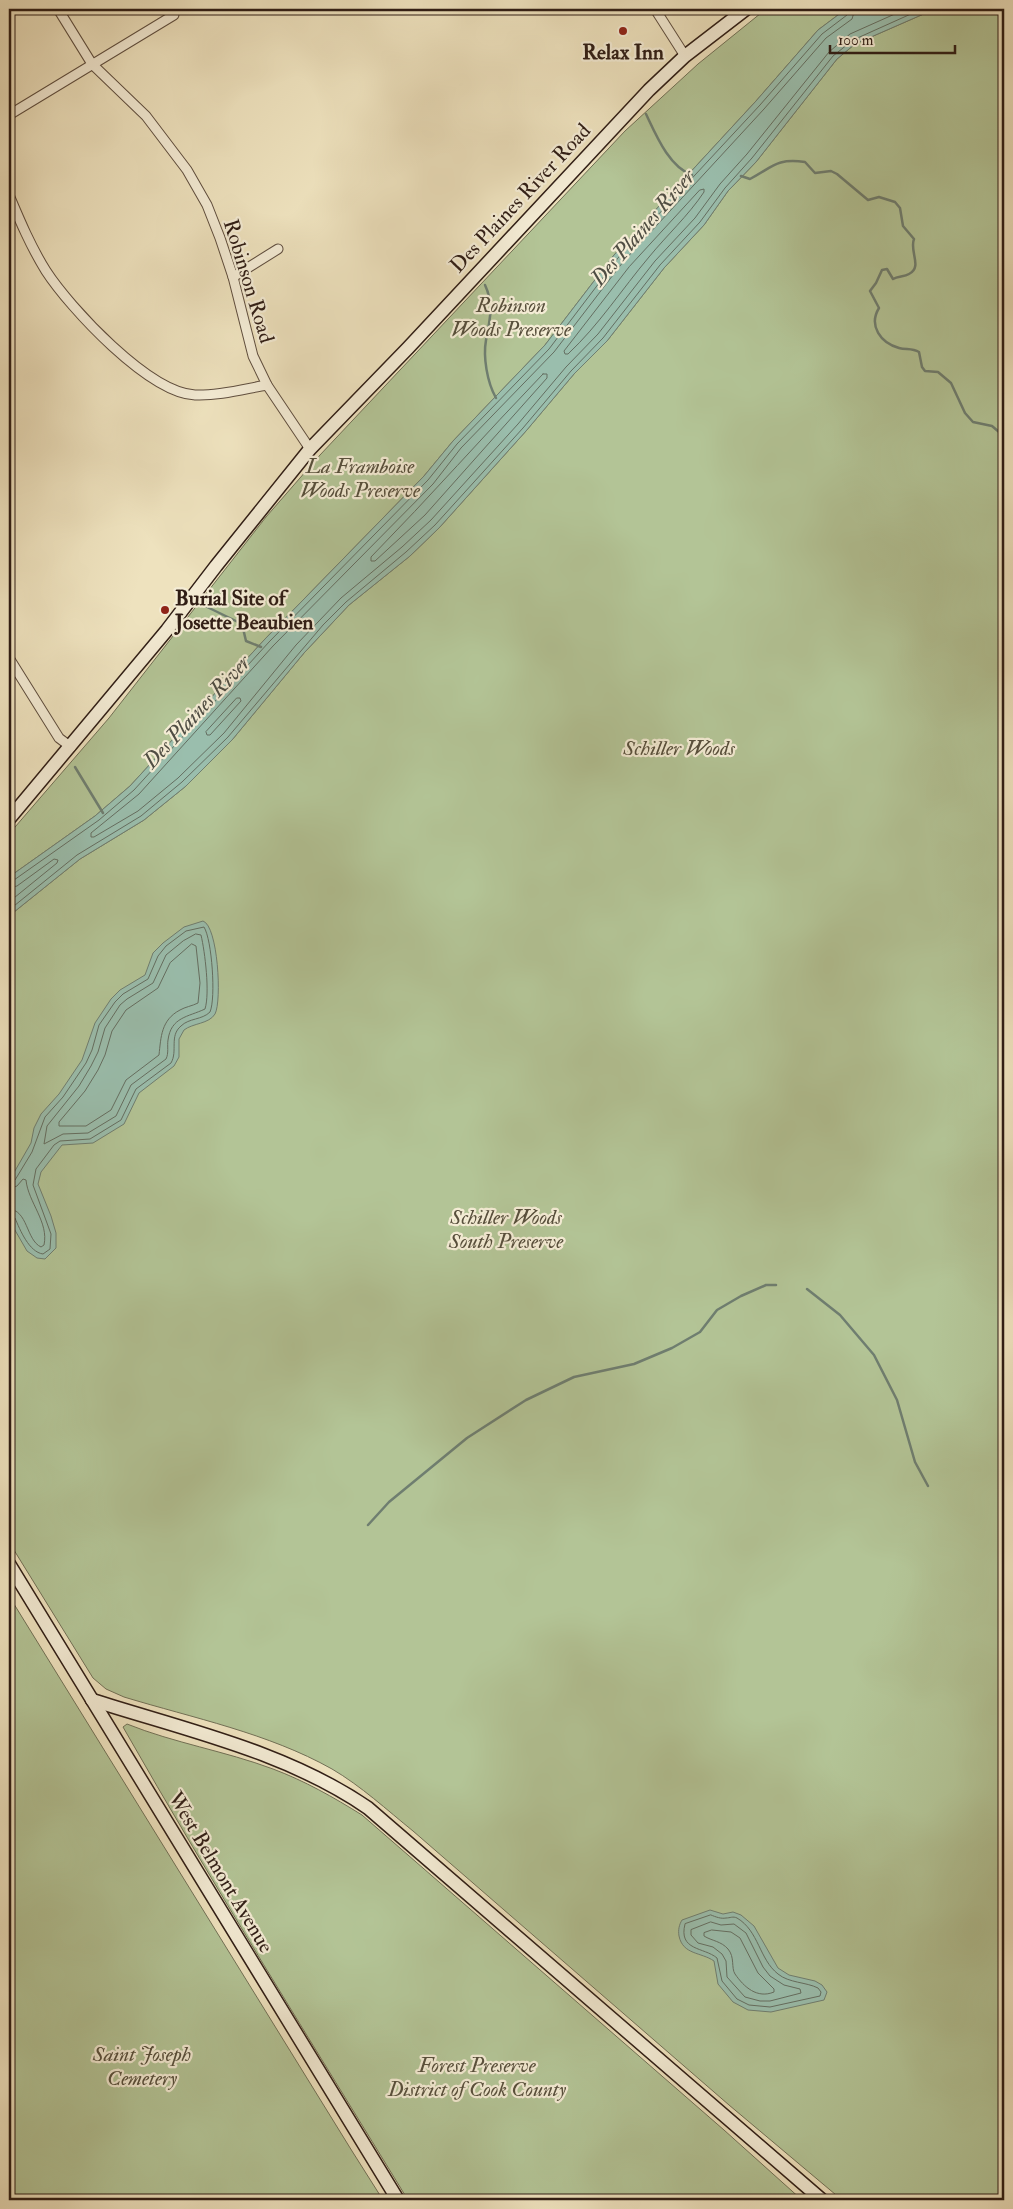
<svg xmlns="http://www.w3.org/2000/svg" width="1013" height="2209" font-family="'IM FELL Double Pica',serif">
	<rect width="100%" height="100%" fill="#eee2be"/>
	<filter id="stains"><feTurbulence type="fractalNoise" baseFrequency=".004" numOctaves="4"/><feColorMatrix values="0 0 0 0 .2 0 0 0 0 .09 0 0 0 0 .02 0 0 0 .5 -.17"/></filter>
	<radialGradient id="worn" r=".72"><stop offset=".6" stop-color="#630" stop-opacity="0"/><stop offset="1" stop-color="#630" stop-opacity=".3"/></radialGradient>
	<g fill="#b3c496" stroke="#717056">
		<polygon points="766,9 846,9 818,30 756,101 614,255 545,345 453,441 424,476 265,639 130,786 95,816 9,877 9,834 109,718 266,517 320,455 625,131 698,64"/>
		<path d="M935,9H1004V2197L998,2200H842L729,2105L413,1831C387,1810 361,1786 332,1769C268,1733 193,1718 124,1697L106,1689L93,1678L9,1542V916L80,859L144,820L186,786L232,740L304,653L349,605L410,556L439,528L526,431L574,374L607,341L664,268L704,225L728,191L756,162L837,59L855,44Z"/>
		<polygon points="9,1596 352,2151 383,2200 9,2200"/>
		<path d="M127,1724C174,1743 225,1751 273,1769C305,1781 333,1797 362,1815L724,2130L802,2200H408C312,2043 214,1887 123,1727Z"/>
	</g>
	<g fill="#9abead" stroke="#6f7e70">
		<polygon points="846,9 935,9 855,44 837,59 756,162 728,191 704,225 664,268 607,341 574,374 526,431 439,528 410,556 349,605 304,653 232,740 186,786 144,820 80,859 9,916 9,877 95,816 130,786 265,639 424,476 453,441 545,345 614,255 756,101 818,30"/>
		<path d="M203,921C218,926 222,1001 215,1014C209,1024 193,1023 184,1030L179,1039V1057L174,1066L139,1093L124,1124L93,1143L62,1145L41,1172L38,1184L51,1216L56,1233V1248L45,1259L37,1258L27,1251L12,1225L9,1198V1182L12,1176L31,1143L34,1128L41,1114L59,1094L82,1060L95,1023L111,999L120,990L145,975L153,953L163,943L184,927Z"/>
		<path d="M710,1910L723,1914L733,1912L741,1915L754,1926L778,1968L789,1975L815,1981L822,1985L827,1992L824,2000L771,2012L748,2010L733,2002L718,1984L714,1961C701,1952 683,1955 679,1936C678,1930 679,1925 682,1920Z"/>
	</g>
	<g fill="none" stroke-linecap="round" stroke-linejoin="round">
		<g stroke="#646e61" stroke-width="1">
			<polyline points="855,9 852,19 826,38 764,109 623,262 554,352 461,448 433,484 273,646 139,794 91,833 91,837 94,837 138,811 178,778 224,733 296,645 341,598 402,547 431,520 518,424 566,367 598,334 655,261 695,218 720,184 747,154 829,52 850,34 906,9"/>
			<path d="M700,190L704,189V192C688,216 667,235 649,257C622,289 599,325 568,354H565L564,351L629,267Z"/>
			<path d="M543,374H547V378L425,515L375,561H371V557C430,497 485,434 543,374Z"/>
			<polygon points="237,698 240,698 241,701 210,735 207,735 206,732"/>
			<polyline points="9,881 14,880 99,820 134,790 269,642 428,480 457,444 549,349 618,258 760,105 822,34 847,15 849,9"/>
			<polyline points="9,888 17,886 54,859 58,860 57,863 9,902"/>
			<polyline points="9,910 77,855 141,816 182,782 228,737 323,625 346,602 406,552 435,525 523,428 571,371 603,338 660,265 700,222 725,188 752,158 833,56 853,40 922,9"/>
			<path d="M196,934L201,935C205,952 210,993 205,1009C188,1017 171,1017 168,1040C167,1046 169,1053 166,1059L131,1085L116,1116L88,1133L63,1134L44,1144L47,1126L79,1086L91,1066L98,1052L105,1028L120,1005L127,999L153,983L166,955L183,941Z"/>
			<path d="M192,944L196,946L200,983L198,1003C192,1006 185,1007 180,1010C161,1020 161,1037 159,1055L126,1080L111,1110L86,1126H59V1122L85,1091L98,1070L105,1055L112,1031L126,1010L158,988L170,963Z"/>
			<path d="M9,1182L15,1180L32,1152L45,1117L63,1097L86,1063L92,1050L99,1025L115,1002L123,994L148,979L158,956L166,946L186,931L204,927C212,940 216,998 210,1012C202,1020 189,1018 181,1026C169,1036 178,1051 171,1063L136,1089L121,1120L90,1139L60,1141L54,1145L36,1169L33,1185L51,1234L50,1249L43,1254C29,1252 20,1230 15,1218L9,1215"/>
			<path d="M9,1189L17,1186L23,1179L26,1180C28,1202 49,1222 44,1245L41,1247C26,1240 28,1210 9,1209"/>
			<path d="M711,1915C716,1917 721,1919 726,1918C730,1918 733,1916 737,1918C759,1931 759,1959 778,1974C789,1983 806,1982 818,1988L821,1992L820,1996L770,2007L749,2005L737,1999L722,1981L717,1958C704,1947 678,1951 685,1924Z"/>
			<polygon points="711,1922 721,1925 734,1924 746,1933 763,1967 770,1976 784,1985 800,1989 801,1993 770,2001 760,2001 745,1997 727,1977 726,1961 722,1954 713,1947 698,1943 691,1935 691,1930"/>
			<path d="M712,1930L731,1932L740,1938L758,1973L774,1989V1992C757,1999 744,1987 735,1974C731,1968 735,1957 728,1949C721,1941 712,1941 704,1936V1933Z"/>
		</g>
		<g stroke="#6f7e70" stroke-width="2.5">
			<path d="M646,114C656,135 669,167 692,175"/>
			<path d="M741,176L750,179C773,167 776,158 805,162L815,173L831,171L837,174L868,200L879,197L895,202L900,208L903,226L914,239C909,251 923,267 909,274C904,277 898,276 893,279L887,269L882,270L876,283L870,291L879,308C868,326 881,343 899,348C906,350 912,348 919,352L922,367L925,371L938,372L951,383L965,413L973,422L992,426L999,432L1004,448"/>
			<path d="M485,285C494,304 490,320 486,340C483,357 487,382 496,398"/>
			<polyline points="201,604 242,624 246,641 261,647"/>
			<polyline points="75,767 103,813"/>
			<polyline points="807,1289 840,1315 874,1355 897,1400 915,1462 928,1486"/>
			<polyline points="368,1525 389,1502 467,1438 526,1400 574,1377 634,1364 672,1348 700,1332 717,1310 741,1296 766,1285 776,1285"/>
		</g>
		<defs>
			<g id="street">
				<polyline points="58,9 92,64 146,116 187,170 207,205 220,238 233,277 253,356 267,385 310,449"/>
				<polyline points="655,9 685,56"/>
				<polyline points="9,115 174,15"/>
				<path d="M9,195C20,221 31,247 46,271C70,308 149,393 195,395C219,396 244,389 267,385"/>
				<polyline points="233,277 278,249"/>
				<polyline points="9,658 59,738 71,747"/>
			</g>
			<g id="secondary">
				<polyline points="9,819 167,630 216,566 310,449 408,348 649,90 685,56 746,9"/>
				<polyline points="9,1564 398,2200"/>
				<path d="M92,1700C186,1730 287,1752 368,1808L822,2200"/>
			</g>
		</defs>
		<use href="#street" stroke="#5f4e3f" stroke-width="11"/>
		<use href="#secondary" stroke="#2f1d15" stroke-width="15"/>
		<use href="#street" stroke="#f4ecd5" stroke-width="9"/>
		<use href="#secondary" stroke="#f4ecd5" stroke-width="12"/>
	</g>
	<g fill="#8f2418" stroke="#f4ecd5" stroke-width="2">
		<circle cx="623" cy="31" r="5"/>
		<circle cx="165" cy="610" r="5"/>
	</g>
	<g text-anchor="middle" stroke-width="4.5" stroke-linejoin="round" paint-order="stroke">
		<g font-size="21" font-weight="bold" fill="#2f1d15" stroke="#f4ecd5">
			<text x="623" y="59">Relax Inn</text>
			<text x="175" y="605" text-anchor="start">Burial Site of<tspan x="175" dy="24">Josette Beaubien</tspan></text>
		</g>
		<g font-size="21" fill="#2f1d15" stroke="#f4ecd5">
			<text transform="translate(520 198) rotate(-47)" y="7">Des Plaines River Road</text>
			<text transform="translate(249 281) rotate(73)" y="7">Robinson Road</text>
			<text transform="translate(221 1872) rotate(59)" y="7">West Belmont Avenue</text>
		</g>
		<g font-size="21" font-style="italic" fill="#574f3c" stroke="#f4ecd5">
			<text x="511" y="312">Robinson<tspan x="511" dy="24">Woods Preserve</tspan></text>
			<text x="360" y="473">La Framboise<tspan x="360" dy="24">Woods Preserve</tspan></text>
			<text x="679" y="755">Schiller Woods</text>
			<text x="506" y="1224">Schiller Woods<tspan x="506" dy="24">South Preserve</tspan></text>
			<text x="142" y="2061">Saint Joseph<tspan x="142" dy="24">Cemetery</tspan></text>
			<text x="477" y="2072">Forest Preserve<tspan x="477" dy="24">District of Cook County</tspan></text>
		</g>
		<g font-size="22" font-style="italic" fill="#4f4d43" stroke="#f4ecd5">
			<text transform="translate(642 227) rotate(-49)" y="8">Des Plaines River</text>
			<text transform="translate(196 711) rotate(-47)" y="8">Des Plaines River</text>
		</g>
	</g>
	<rect width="1013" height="2209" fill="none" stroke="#eee2be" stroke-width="30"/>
	<rect x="10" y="10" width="993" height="2189" fill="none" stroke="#2f1d15" stroke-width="2.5"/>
	<rect x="15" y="15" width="983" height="2179" fill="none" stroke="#2f1d15"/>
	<path d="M830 45v8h125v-8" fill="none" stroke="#2f1d15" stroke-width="2.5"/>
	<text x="838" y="45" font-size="15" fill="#2f1d15" stroke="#f4ecd5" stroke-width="4" paint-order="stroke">100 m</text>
	<rect width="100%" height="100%" filter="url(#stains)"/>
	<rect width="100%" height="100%" fill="url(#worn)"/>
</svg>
